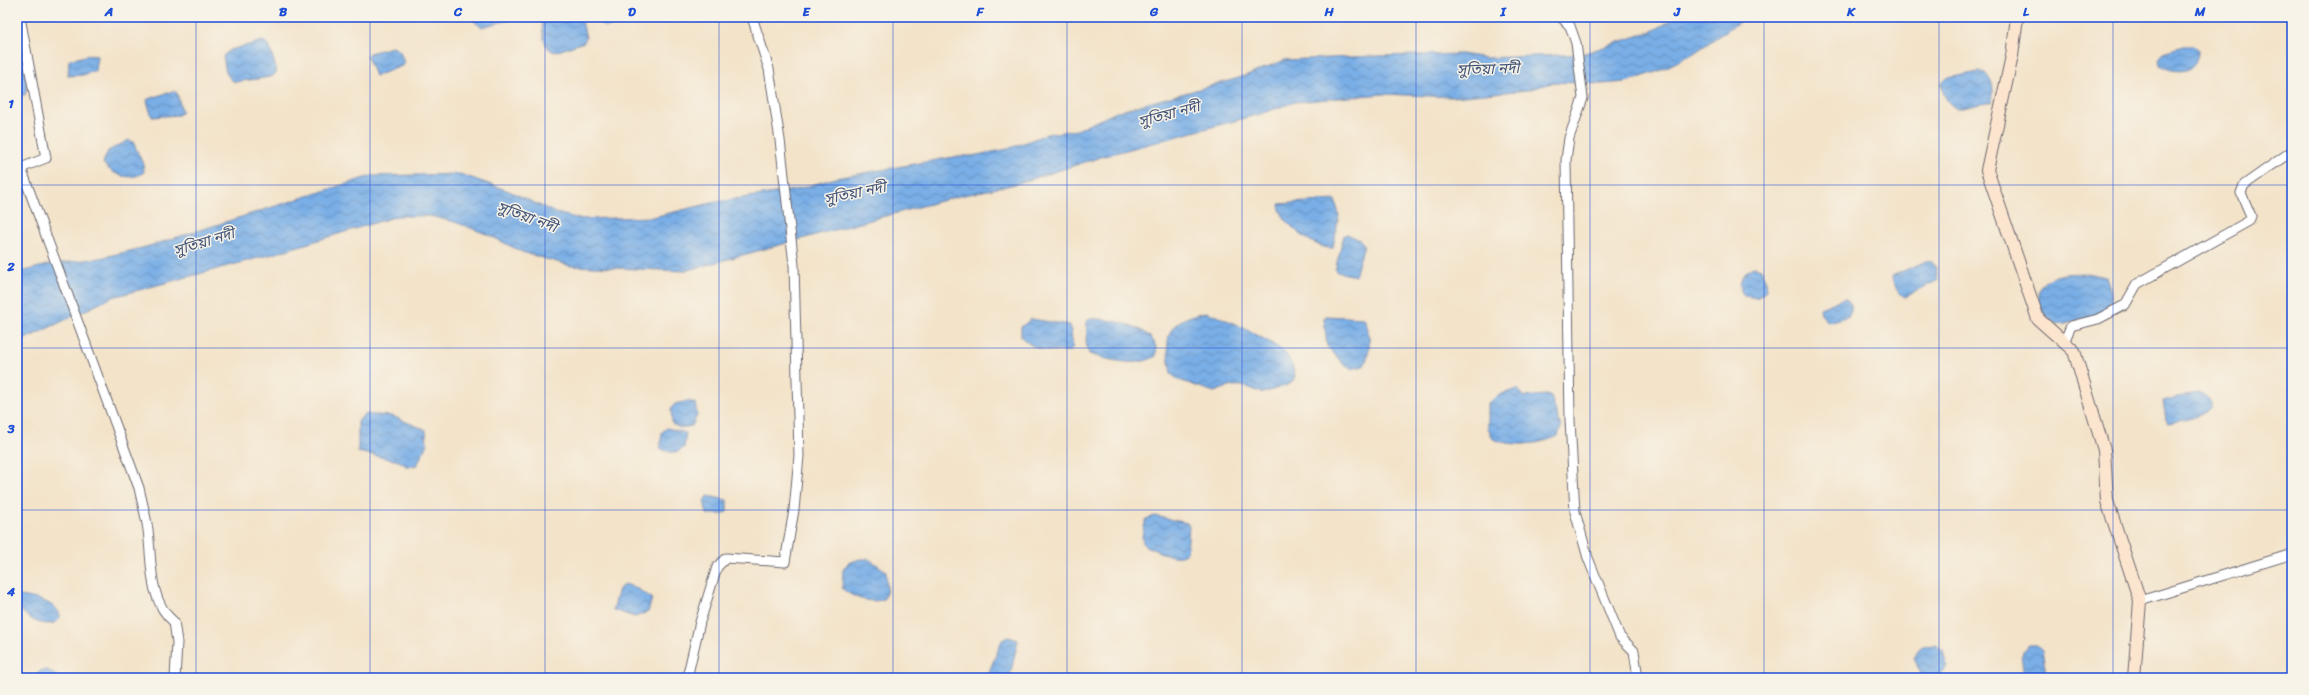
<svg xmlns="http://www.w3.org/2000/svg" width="2309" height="695" font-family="Sriracha,'Noto Sans Bengali',sans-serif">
	<defs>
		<pattern id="water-waves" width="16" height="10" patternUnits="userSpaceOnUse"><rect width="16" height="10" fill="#79aee6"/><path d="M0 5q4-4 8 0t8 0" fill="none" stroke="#638dbc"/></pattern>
	</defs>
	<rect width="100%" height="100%" fill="#f7f3e8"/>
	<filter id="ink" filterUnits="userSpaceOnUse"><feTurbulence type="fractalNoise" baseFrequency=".025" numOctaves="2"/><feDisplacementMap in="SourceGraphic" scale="8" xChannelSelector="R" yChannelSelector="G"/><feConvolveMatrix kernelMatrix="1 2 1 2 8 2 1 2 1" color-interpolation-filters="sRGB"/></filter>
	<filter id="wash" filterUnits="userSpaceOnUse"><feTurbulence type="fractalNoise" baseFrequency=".012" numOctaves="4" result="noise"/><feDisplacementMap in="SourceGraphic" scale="16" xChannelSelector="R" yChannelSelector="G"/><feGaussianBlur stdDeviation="0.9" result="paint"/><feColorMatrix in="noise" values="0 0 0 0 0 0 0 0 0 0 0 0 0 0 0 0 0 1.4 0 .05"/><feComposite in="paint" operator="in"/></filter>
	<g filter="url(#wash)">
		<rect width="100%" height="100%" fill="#f3e3c9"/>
		<g fill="url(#water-waves)" stroke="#4e6890">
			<polygon points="474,17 522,17 481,27 475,22"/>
			<path d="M542,17H581L586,38L584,42L555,52C541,48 543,29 542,17Z"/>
			<polygon points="598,17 646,17 605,27 599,23"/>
			<polygon points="1676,17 1746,17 1694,53 1659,71 1626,82 1602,84 1555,82 1527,90 1453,97 1383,94 1295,102 1260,114 1104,156 1016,184 959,196 684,271 571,266 522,252 489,235 455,222 430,216 397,216 273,254 113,297 17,343 17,273 47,265 100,258 146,247 371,176 460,174 509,191 556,213 580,219 653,217 716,202 794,190 836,178 959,156 972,156 1008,149 1047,134 1077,130 1119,111 1239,78 1285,60 1375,56 1461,54 1486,58 1582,54 1653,31"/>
			<path d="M263,41L269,45L276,68V73L271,77L235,82C225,78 225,66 223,56L230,50Z"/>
			<polygon points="17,45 21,47 28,84 25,95 17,95"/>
			<path d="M2183,46H2194L2198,51C2197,75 2177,74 2159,65L2158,59L2163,52Z"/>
			<polygon points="393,47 400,51 404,63 402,66 375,76 367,56 369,53"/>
			<polygon points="90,55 97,56 95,71 83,75 68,76 69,60"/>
			<path d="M1979,72C1994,75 1994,89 1992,102L1957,109C1947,103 1942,95 1942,83L1947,78Z"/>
			<polygon points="173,91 177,93 182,112 179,115 152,117 147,101 148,99"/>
			<path d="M129,140L133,142L143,164L144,172C131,182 112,175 103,163L108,151Z"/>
			<path d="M1335,200L1339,215L1333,248C1316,250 1279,222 1279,204Z"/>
			<polygon points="1347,234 1360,240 1364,245 1355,276 1337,272 1335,270 1344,235"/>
			<path d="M1926,261L1932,262L1936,267L1938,280L1905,297C1897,292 1893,285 1892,276Z"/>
			<path d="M1755,267L1761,269L1766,282L1767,290L1757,298L1744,296C1736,286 1742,269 1755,267Z"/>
			<path d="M2086,273L2106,277C2119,308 2105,312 2079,320C2071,322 2062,327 2055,323C2040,316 2032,290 2047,280C2058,272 2074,274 2086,273Z"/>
			<path d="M1845,298C1853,304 1852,307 1849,316L1828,322L1821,314L1820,308Z"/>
			<path d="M1205,312C1218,314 1275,343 1284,352C1290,359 1294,368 1295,377L1291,383L1282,387L1262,393C1240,383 1236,384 1214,392L1179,380L1171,374C1165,337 1163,322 1205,312Z"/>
			<path d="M1326,316L1364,318C1371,332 1371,352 1364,366L1351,369L1344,365L1327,346L1324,319Z"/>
			<path d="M1031,319L1070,325L1073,347L1070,351C1052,351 1034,351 1021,337V327Z"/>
			<path d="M1089,319C1110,318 1162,327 1156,356C1137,368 1109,360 1089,354L1086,345L1087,322Z"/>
			<path d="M1518,389L1523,397L1547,395L1551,397L1561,427L1558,436C1539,445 1513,447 1493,439L1488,429V403L1501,394Z"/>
			<path d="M2201,394C2207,396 2213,402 2211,409C2200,417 2183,421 2169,423L2166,420L2163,401L2177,397Z"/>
			<polygon points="688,401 695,403 697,415 692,426 680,428 672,424 671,408 675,404"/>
			<polygon points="364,414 392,416 426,430 427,444 417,465 408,467 399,461 358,452 358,422"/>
			<path d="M667,428L686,433L684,448C675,454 669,453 660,448L662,432Z"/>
			<polygon points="708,496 727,500 727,512 724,514 707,514 704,500"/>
			<path d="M1155,516L1187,523L1189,526L1187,552C1178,563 1156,550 1145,546C1139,538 1144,528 1146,519Z"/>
			<path d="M860,559H869L886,571L887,589L884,599C871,604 852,598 842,588L843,570L848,563Z"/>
			<polygon points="625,584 634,587 652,598 648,612 635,617 613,610 619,589"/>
			<path d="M21,596C32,598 46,600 54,607C71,619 48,633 27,616C21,611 17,606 19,598Z"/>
			<polygon points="1008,637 1018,640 1010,676 1009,678 991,678 989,672 1002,640"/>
			<path d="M1935,645L1943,650L1947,666C1941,676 1932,677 1921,674L1914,658L1917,650L1923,646Z"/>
			<polygon points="2030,646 2037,646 2042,651 2047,678 2024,678 2021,654"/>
			<polygon points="47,670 60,678 33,678 40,671"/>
		</g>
	</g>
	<g filter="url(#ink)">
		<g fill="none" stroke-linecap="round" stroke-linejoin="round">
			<defs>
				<g id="street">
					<path d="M20,17L46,158L21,168L139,488C142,502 146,516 148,530C152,560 148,601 174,622L177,642L175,678"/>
					<polyline points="1561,17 1570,26 1576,43 1583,98 1569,138 1566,160 1570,420 1575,512 1588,558 1620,637 1634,651 1638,678"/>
					<polyline points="2064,342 2071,326 2098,319 2125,305 2137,284 2249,221 2251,216 2241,193 2244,185 2292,151"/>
					<polyline points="2140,601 2292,554"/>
					<polyline points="687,678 700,622 717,567 726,558 785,562 794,510 799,456 794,265 780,140 769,69 752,17"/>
				</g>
				<polyline id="secondary" points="2017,17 2012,56 1987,170 2038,319 2074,351 2104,450 2107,501 2140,601 2134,678"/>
			</defs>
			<use href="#street" stroke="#6b666d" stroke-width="11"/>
			<use href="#secondary" stroke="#6b666d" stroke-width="14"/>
			<use href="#street" stroke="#fff" stroke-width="9"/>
			<use href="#secondary" stroke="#fce5cf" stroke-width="12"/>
		</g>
	</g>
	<path fill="none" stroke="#1d4ed8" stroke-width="1" stroke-opacity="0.55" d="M196,17V678M370,17V678M545,17V678M719,17V678M893,17V678M1067,17V678M1242,17V678M1416,17V678M1590,17V678M1764,17V678M1939,17V678M2113,17V678M17,185H2292M17,348H2292M17,510H2292"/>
	<g text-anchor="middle" stroke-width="3" stroke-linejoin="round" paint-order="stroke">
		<g font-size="15" font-style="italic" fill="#405377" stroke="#f7f3e8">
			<text transform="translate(1488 69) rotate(-2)" y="5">সুতিয়া নদী</text>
			<text transform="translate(1169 114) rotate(-15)" y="5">সুতিয়া নদী</text>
			<text transform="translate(855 193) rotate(-12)" y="5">সুতিয়া নদী</text>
			<text transform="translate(527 217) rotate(20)" y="5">সুতিয়া নদী</text>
			<text transform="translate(204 242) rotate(-17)" y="5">সুতিয়া নদী</text>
		</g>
	</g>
	<rect width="2309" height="695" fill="none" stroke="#f7f3e8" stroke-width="44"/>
	<rect x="22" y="22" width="2265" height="651" fill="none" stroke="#1d4ed8" stroke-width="1.5"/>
	<g font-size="13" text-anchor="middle" font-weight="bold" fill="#1d4ed8">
		<text x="109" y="16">A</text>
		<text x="283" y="16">B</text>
		<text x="458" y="16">C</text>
		<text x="632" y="16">D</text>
		<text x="806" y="16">E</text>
		<text x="980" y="16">F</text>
		<text x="1154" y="16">G</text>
		<text x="1329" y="16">H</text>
		<text x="1503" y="16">I</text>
		<text x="1677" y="16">J</text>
		<text x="1851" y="16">K</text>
		<text x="2026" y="16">L</text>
		<text x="2200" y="16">M</text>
		<text x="11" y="108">1</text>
		<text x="11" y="271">2</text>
		<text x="11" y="433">3</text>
		<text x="11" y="596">4</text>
	</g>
</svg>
